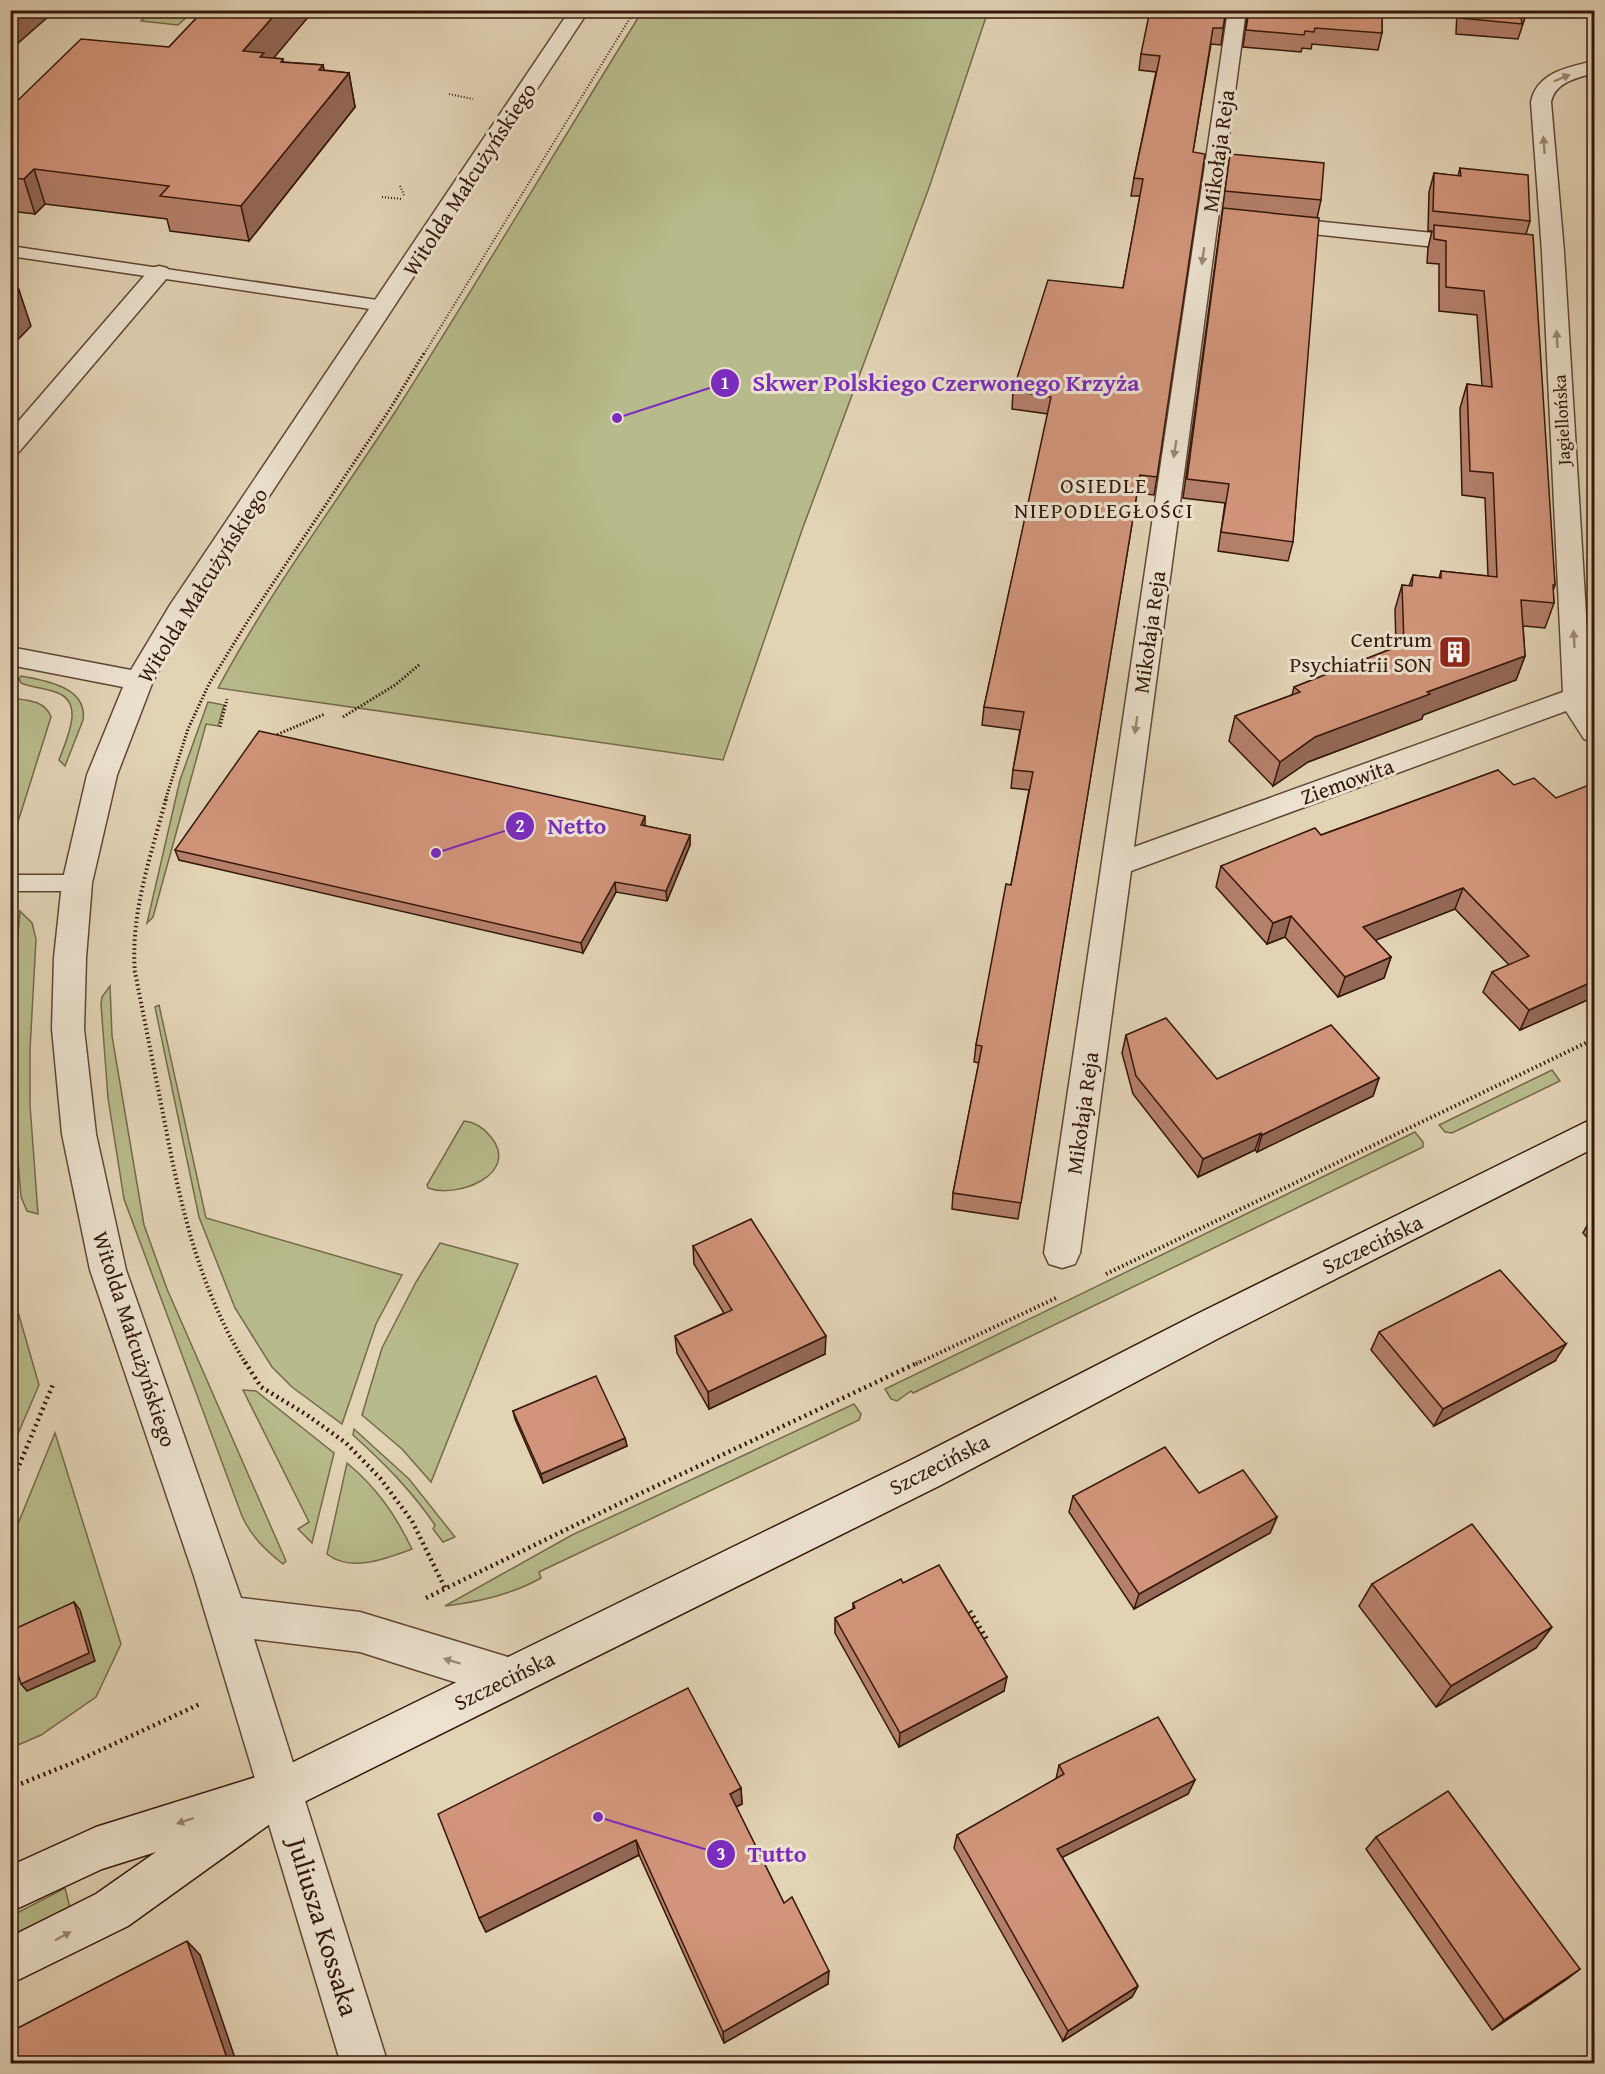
<svg xmlns="http://www.w3.org/2000/svg" width="1605" height="2074" font-family="'Gentium Book Plus',serif">
	<rect width="100%" height="100%" fill="#e2d3b5"/>
	<filter id="stains"><feTurbulence type="fractalNoise" baseFrequency=".00333" numOctaves="4"/><feColorMatrix values="0 0 0 0 .2 0 0 0 0 .09 0 0 0 0 .02 0 0 0 .5 -.17"/></filter>
	<radialGradient id="worn" r=".72"><stop offset=".6" stop-color="#630" stop-opacity="0"/><stop offset="1" stop-color="#630" stop-opacity=".3"/></radialGradient>
	<g fill="#b7bb8b" stroke="#76694a" stroke-width="1.5">
		<path d="M643,10L988,11L930,185L802,530L723,760L218,688C270,591 337,502 397,409C481,277 560,143 643,10Z"/>
		<polygon points="151,11 151,10 193,11 178,25 141,21"/>
		<path d="M21,676C44,680 88,687 83,720L65,766L59,760C66,740 85,704 58,693C46,688 33,688 21,683L19,679Z"/>
		<path d="M11,698C26,700 45,700 51,717L11,844Z"/>
		<polygon points="208,702 224,705 218,726 206,724 153,917 147,923 180,780"/>
		<polygon points="20,911 32,923 36,939 30,1050 30,1105 38,1214 27,1211 21,1197 10,1067 11,1015"/>
		<path d="M110,986L112,1036L144,1225L167,1289L286,1561L283,1564C265,1550 251,1536 242,1516L124,1199L108,1098L101,1004L102,997Z"/>
		<polygon points="159,1005 206,1218 402,1275 376,1324 342,1424 292,1387 272,1367 235,1308 199,1217 155,1007"/>
		<polygon points="1552,1070 1560,1081 1452,1133 1445,1132 1439,1125"/>
		<path d="M464,1121C475,1122 484,1128 491,1137C521,1174 457,1199 428,1188L427,1185Z"/>
		<polygon points="1415,1132 1423,1142 1423,1147 913,1393 911,1391 897,1401 891,1399 885,1389"/>
		<polygon points="440,1243 518,1264 431,1482 402,1449 362,1415 382,1348 416,1282"/>
		<polygon points="10,1284 39,1385 11,1450 10,1450"/>
		<polygon points="243,1390 256,1391 334,1453 312,1543 298,1529 309,1522"/>
		<path d="M854,1404L861,1414L859,1420L539,1572L541,1578C511,1595 479,1602 445,1606L572,1535Z"/>
		<path d="M354,1429L409,1479L455,1537L443,1542L433,1529L435,1525C411,1490 384,1463 353,1435Z"/>
		<polygon points="55,1433 121,1644 96,1697 41,1735 11,1748 11,1541"/>
		<path d="M347,1463C377,1488 395,1514 412,1549C388,1558 350,1573 327,1554Z"/>
		<polygon points="65,1888 70,1908 11,1937 11,1916"/>
	</g>
	<g fill="none" stroke-linecap="round" stroke-linejoin="round">
		<defs>
			<g id="lane">
				<polygon points="10,246 384,301 392,306 384,311 10,256"/>
				<polygon points="10,875 77,875 85,877 88,883 85,889 77,891 10,891"/>
			</g>
			<g id="street">
				<polygon points="570,10 589,10 193,612 153,681 117,775 92,883 86,958 84,1029 96,1134 126,1270 241,1598 360,1612 508,1657 523,1663 529,1678 523,1693 508,1699 360,1652 254,1639 388,2064 341,2064 194,1576 90,1270 62,1134 52,1029 54,958 62,883 87,775 123,687 10,665 10,647 131,670 170,605"/>
				<path d="M1228,10H1246L1134,847L1563,692L1542,252L1531,102C1537,72 1569,67 1594,61V73C1577,78 1555,82 1551,102L1564,252L1591,697L1594,711V742L1584,739L1566,711L1131,871L1080,1253L1075,1264L1062,1268L1049,1264L1044,1253Z"/>
				<polygon points="1274,217 1473,237 1481,239 1484,244 1481,249 1473,251 1266,229 1263,224 1266,219"/>
				<polygon points="159,266 167,268 170,273 167,278 19,452 10,454 10,431 151,268"/>
			</g>
			<polygon id="secondary" points="1594,1118 1594,1148 1221,1337 941,1485 296,1806 274,1815 270,1824 128,1926 10,1984 10,1937 96,1894 156,1852 102,1869 10,1912 10,1866 96,1827 275,1771 913,1459 1195,1315"/>
		</defs>
		<use href="#lane" stroke="#604635" stroke-width="3"/>
		<use href="#street" stroke="#604635" stroke-width="3"/>
		<use href="#secondary" stroke="#35170a" stroke-width="3"/>
		<g stroke="#35170a" stroke-width="2" stroke-dasharray="1 2" stroke-linecap="butt">
			<polyline points="449,94 473,99"/>
			<polyline points="400,186 404,195"/>
			<polyline points="382,197 402,199"/>
			<polyline points="424,354 635,10"/>
		</g>
		<g stroke="#35170a" stroke-width="3" stroke-dasharray="1.5 2" stroke-linecap="butt">
			<polyline points="343,717 395,685 420,664"/>
			<polyline points="220,727 227,699"/>
			<polyline points="274,736 325,714"/>
			<polyline points="165,801 188,729 209,684 249,619 390,409 424,353"/>
		</g>
		<g stroke="#35170a" stroke-width="4" stroke-dasharray="1.5 3" stroke-linecap="butt">
			<path d="M166,799C151,855 130,914 135,972C145,1023 155,1073 165,1124C181,1208 200,1291 246,1364"/>
			<polyline points="1106,1274 1594,1039"/>
			<polyline points="916,1364 1056,1298"/>
		</g>
		<g stroke="#35170a" stroke-width="4.5" stroke-dasharray="2 4" stroke-linecap="butt">
			<polyline points="245,1362 261,1387 307,1415 346,1443 380,1478 412,1521 445,1588"/>
			<polyline points="10,1487 54,1382"/>
			<polyline points="426,1598 635,1496 919,1362"/>
			<polyline points="970,1611 988,1641"/>
			<polyline points="10,1788 75,1762 202,1703"/>
		</g>
		<use href="#lane" fill="#ece2cf" fill-rule="evenodd"/>
		<use href="#street" fill="#ece2cf" fill-rule="evenodd"/>
		<use href="#secondary" fill="#ece2cf" fill-rule="evenodd"/>
	</g>
	<g fill="#b5806a" stroke="#35170a" stroke-width="1.5">
		<polygon points="204,10 314,10 273,58 283,59 283,62 323,65 324,70 349,73 355,107 249,241 170,231 167,219 45,204 35,214 10,211 10,108 169,47"/>
		<polygon points="1226,10 1221,45 1211,44 1193,152 1157,477 1154,495 1137,493 1018,1219 952,1209 953,1193 979,1063 974,1062 976,1045 1011,885 1029,790 1011,788 1013,770 1020,730 982,725 984,707 1048,414 1012,409 1013,391 1123,288 1140,196 1131,196 1134,178 1156,72 1139,70 1141,54"/>
		<polygon points="1248,10 1382,10 1382,33 1378,50 1312,44 1311,49 1302,48 1301,52 1243,47"/>
		<polygon points="1457,10 1524,10 1525,18 1518,39 1456,34"/>
		<polygon points="1594,140 1594,159 1593,144"/>
		<polygon points="1230,154 1321,200 1317,218 1293,542 1288,561 1218,551 1225,503 1183,498"/>
		<polygon points="1460,168 1530,221 1526,234 1555,585 1553,591 1554,603 1545,628 1523,626 1525,656 1516,680 1423,715 1422,719 1308,762 1273,786 1229,741 1235,716 1292,695 1294,687 1396,647 1395,609 1402,585 1409,586 1413,575 1439,578 1441,571 1488,576 1485,498 1462,495 1460,408 1467,384 1482,386 1477,315 1439,311 1439,264 1427,263 1428,248 1432,231 1428,231 1429,192 1434,173 1458,176"/>
		<polygon points="1498,770 1594,997 1520,1030 1483,992 1492,972 1509,965 1455,909 1375,940 1391,957 1384,978 1338,997 1285,937 1267,944 1216,887 1221,866 1321,835"/>
		<polygon points="645,826 690,835 690,845 667,901 616,892 583,953 179,860 175,850"/>
		<polygon points="1126,1035 1217,1079 1379,1078 1373,1096 1257,1152 1255,1150 1198,1177 1133,1094 1122,1053"/>
		<polygon points="1594,1213 1594,1245 1583,1233"/>
		<polygon points="693,1246 825,1354 709,1409 677,1353 675,1336 724,1313 694,1264"/>
		<polygon points="1379,1332 1555,1361 1434,1426 1371,1350"/>
		<polygon points="513,1411 625,1438 627,1446 543,1483 515,1419"/>
		<polygon points="1199,1493 1277,1517 1270,1533 1134,1609 1069,1512 1073,1496"/>
		<polygon points="903,1583 1004,1691 899,1747 835,1633 835,1618 853,1609 853,1603"/>
		<polygon points="1372,1584 1536,1648 1436,1707 1359,1606"/>
		<polygon points="1059,1765 1195,1780 1188,1794 1062,1857 1138,1986 1132,1997 1063,2041 954,1848 957,1835 1056,1779"/>
		<polygon points="741,1788 742,1804 736,1807 784,1903 828,1984 724,2043 639,1855 486,1932 479,1918"/>
		<polygon points="1376,1837 1580,1969 1567,1979 1492,2030 1366,1849"/>
	</g>
	<g fill="#936856" stroke="#35170a" stroke-width="1.5">
		<polygon points="10,10 56,10 10,50"/>
		<polygon points="279,10 314,10 267,66 243,51"/>
		<polygon points="323,65 329,98 349,73 355,107 249,241 241,206 319,70"/>
		<polygon points="34,169 45,204 35,214 24,179"/>
		<polygon points="19,290 31,326 10,348 10,299"/>
		<polygon points="1525,656 1516,680 1423,715 1422,719 1308,762 1273,786 1280,762 1315,737 1427,692"/>
		<polygon points="645,816 645,826 641,825"/>
		<polygon points="690,835 690,845 667,901 666,891"/>
		<polygon points="615,882 616,892 583,953 581,943"/>
		<polygon points="1463,888 1455,909 1356,948 1363,927"/>
		<polygon points="1291,916 1285,937 1267,944 1273,923"/>
		<polygon points="1391,957 1384,978 1338,997 1345,977"/>
		<polygon points="1594,981 1594,997 1520,1030 1529,1010"/>
		<polygon points="1379,1078 1373,1096 1257,1152 1262,1135"/>
		<polygon points="1261,1133 1255,1150 1198,1177 1203,1159"/>
		<polygon points="826,1336 825,1354 709,1409 708,1392"/>
		<polygon points="1566,1344 1555,1361 1434,1426 1443,1409"/>
		<polygon points="625,1438 627,1446 543,1483 541,1474"/>
		<polygon points="1277,1517 1270,1533 1134,1609 1139,1594"/>
		<polygon points="74,1602 80,1610 95,1661 27,1691 21,1684"/>
		<polygon points="1552,1627 1536,1648 1436,1707 1451,1686"/>
		<polygon points="1007,1677 1004,1691 899,1747 900,1733"/>
		<polygon points="1195,1780 1188,1794 1053,1862 1057,1849"/>
		<polygon points="741,1788 742,1804 731,1809 730,1794"/>
		<polygon points="636,1840 639,1855 486,1932 479,1918"/>
		<polygon points="187,1941 200,1955 237,2064 223,2064"/>
		<polygon points="1580,1969 1567,1979 1492,2030 1504,2020"/>
		<polygon points="829,1971 828,1984 724,2043 723,2032"/>
		<polygon points="1138,1986 1132,1997 1063,2041 1068,2031"/>
	</g>
	<g fill="#d2957b" stroke="#35170a" stroke-width="1.5">
		<polygon points="204,10 279,10 243,51 264,53 260,57 283,59 281,62 323,65 319,70 349,73 241,206 160,196 169,186 34,169 24,179 10,178 10,108 81,39 169,47"/>
		<polygon points="1150,10 1226,10 1223,28 1213,28 1193,152 1205,154 1157,477 1140,475 1021,1203 953,1193 982,1046 976,1045 1006,884 1011,885 1033,772 1013,770 1024,712 984,707 1051,397 1013,391 1048,280 1123,288 1143,179 1134,178 1160,56 1141,54"/>
		<polygon points="1249,10 1382,10 1382,33 1315,28 1314,32 1305,31 1304,35 1246,30"/>
		<polygon points="1461,10 1524,10 1525,18 1521,17 1522,24 1460,18"/>
		<polygon points="1230,154 1324,163 1321,200 1225,191"/>
		<polygon points="1460,168 1528,175 1530,221 1433,211 1434,173 1461,176"/>
		<polygon points="1223,208 1319,218 1293,542 1221,532 1229,484 1187,479"/>
		<polygon points="1434,225 1533,235 1555,585 1553,585 1554,603 1521,600 1525,656 1427,692 1430,694 1315,737 1280,762 1235,716 1300,692 1294,687 1404,644 1402,585 1412,586 1413,575 1441,578 1441,571 1497,577 1493,473 1470,471 1467,384 1492,387 1484,291 1446,287 1446,241 1434,239"/>
		<polygon points="10,277 19,290 10,299"/>
		<polygon points="259,731 645,816 641,825 690,835 666,891 615,882 581,943 175,850"/>
		<polygon points="1498,770 1514,785 1534,778 1556,798 1594,783 1594,981 1529,1010 1492,972 1529,956 1463,888 1363,927 1391,957 1345,977 1291,916 1273,923 1221,866 1315,828 1321,835"/>
		<polygon points="1166,1018 1217,1079 1331,1025 1379,1078 1262,1135 1261,1133 1203,1159 1136,1076 1126,1035"/>
		<polygon points="751,1219 826,1336 708,1392 675,1336 732,1310 693,1246"/>
		<polygon points="1500,1270 1566,1344 1443,1409 1379,1332"/>
		<polygon points="596,1376 625,1438 541,1474 513,1411"/>
		<polygon points="1165,1447 1199,1493 1243,1470 1277,1517 1139,1594 1073,1496"/>
		<polygon points="1472,1524 1552,1627 1451,1686 1372,1584"/>
		<polygon points="939,1565 1007,1677 900,1733 835,1618 855,1608 853,1603 901,1579 903,1583"/>
		<polygon points="74,1602 89,1653 21,1684 10,1649 10,1631"/>
		<polygon points="688,1688 741,1788 730,1794 784,1903 792,1897 829,1971 723,2032 636,1840 479,1918 438,1814"/>
		<polygon points="1158,1717 1195,1780 1057,1849 1138,1986 1068,2031 957,1835 1064,1774 1059,1765"/>
		<polygon points="1448,1791 1580,1969 1504,2020 1376,1837"/>
		<polygon points="187,1941 228,2061 223,2064 10,2064 10,2032"/>
	</g>
	<defs><path id="oneway-solid" d="M-6-.8H1V-3.2L6.5 0L1 3.2V.8H-6Z" transform="scale(1.5)"/></defs>
	<g fill="#9a8776">
		<use href="#oneway-solid" transform="translate(1562 78) rotate(-23)"/>
		<use href="#oneway-solid" transform="translate(1544 145) rotate(-94)"/>
		<use href="#oneway-solid" transform="translate(1203 256) rotate(98)"/>
		<use href="#oneway-solid" transform="translate(1557 339) rotate(-93)"/>
		<use href="#oneway-solid" transform="translate(1175 449) rotate(99)"/>
		<use href="#oneway-solid" transform="translate(1574 639) rotate(-93)"/>
		<use href="#oneway-solid" transform="translate(1136 725) rotate(98)"/>
		<use href="#oneway-solid" transform="translate(452 1661) rotate(-163)"/>
		<use href="#oneway-solid" transform="translate(185 1821) rotate(162)"/>
		<use href="#oneway-solid" transform="translate(63 1936) rotate(-28)"/>
	</g>
	<defs>
		<symbol id="building-square" viewBox="-11 -11 22 22"><rect x="-9" y="-9" width="18" height="18" rx="4" fill="#8f2418" stroke="#ece2cf"/><path d="M-4-6H4V6H1V3H-1V6H-4ZM-2.5-4.3h1.7v1.8h-1.7ZM.8-4.3h1.7v1.8H.8ZM-2.5-1h1.7V.8h-1.7ZM.8-1h1.7V.8H.8Z" fill="#fff"/></symbol>
	</defs>
	<g fill-rule="evenodd">
		<use href="#building-square" x="1436" y="633" width="38" height="38"/>
	</g>
	<g text-anchor="middle" stroke-width="6" stroke-linejoin="round" paint-order="stroke">
		<g font-size="18" fill="#35170a" stroke="#ece2cf">
			<text transform="translate(1562 420) rotate(-93)" y="6">Jagiellońska</text>
		</g>
		<g font-size="22" fill="#35170a" stroke="#ece2cf">
			<text transform="translate(1218 151) rotate(-82)" y="8">Mikołaja Reja</text>
			<text transform="translate(469 179) rotate(-57)" y="8">Witolda Małcużyńskiego</text>
			<text transform="translate(202 585) rotate(-58)" y="8">Witolda Małcużyńskiego</text>
			<text transform="translate(1149 632) rotate(-82)" y="8">Mikołaja Reja</text>
			<text transform="translate(1347 781) rotate(-20)" y="8">Ziemowita</text>
			<text transform="translate(1082 1113) rotate(-82)" y="8">Mikołaja Reja</text>
			<text transform="translate(1372 1244) rotate(-26)" y="8">Szczecińska</text>
			<text transform="translate(135 1339) rotate(72)" y="8">Witolda Małcużyńskiego</text>
			<text transform="translate(939 1464) rotate(-27)" y="8">Szczecińska</text>
			<text transform="translate(504 1680) rotate(-26)" y="8">Szczecińska</text>
		</g>
		<g font-size="22" letter-spacing="1.5" fill="#35170a" stroke="#ece2cf">
			<text x="1104" y="493">OSIEDLE<tspan x="1104" dy="25">NIEPODLEGŁOŚCI</tspan></text>
		</g>
		<g font-size="22" fill="#35170a" stroke="#ece2cf" text-anchor="end">
			<text x="1432" y="647">Centrum<tspan x="1432" dy="25">Psychiatrii SON</tspan></text>
		</g>
		<g font-size="27" fill="#35170a" stroke="#ece2cf">
			<text transform="translate(323 1927) rotate(73)" y="9">Juliusza Kossaka</text>
		</g>
	</g>
	<path fill="none" stroke="#7b2cbf" stroke-width="2" d="M617 418L725 383M436 853L520 826M598 1817L721 1854"/>
	<g fill="#7b2cbf" stroke="#ece2cf" stroke-width="2">
		<circle cx="617" cy="418" r="6"/>
		<circle cx="436" cy="853" r="6"/>
		<circle cx="598" cy="1817" r="6"/>
		<circle cx="725" cy="383" r="15"/>
		<circle cx="520" cy="826" r="15"/>
		<circle cx="721" cy="1854" r="15"/>
	</g>
	<g font-size="18" text-anchor="middle" font-weight="bold" fill="#fff">
		<text x="725" y="389">1</text>
		<text x="520" y="832">2</text>
		<text x="721" y="1860">3</text>
	</g>
	<g font-size="24" text-anchor="middle" font-weight="bold" fill="#7b2cbf" stroke="#ece2cf" stroke-width="6" stroke-linejoin="round" paint-order="stroke">
		<text x="946" y="391">Skwer Polskiego Czerwonego Krzyża</text>
		<text x="577" y="834">Netto</text>
		<text x="777" y="1862">Tutto</text>
	</g>
	<rect width="1605" height="2074" fill="none" stroke="#e2d3b5" stroke-width="36"/>
	<rect x="12" y="12" width="1581" height="2050" fill="none" stroke="#35170a" stroke-width="3"/>
	<rect x="18" y="18" width="1569" height="2038" fill="none" stroke="#35170a" stroke-width="1.5"/>
	<rect width="100%" height="100%" filter="url(#stains)"/>
	<rect width="100%" height="100%" fill="url(#worn)"/>
</svg>
